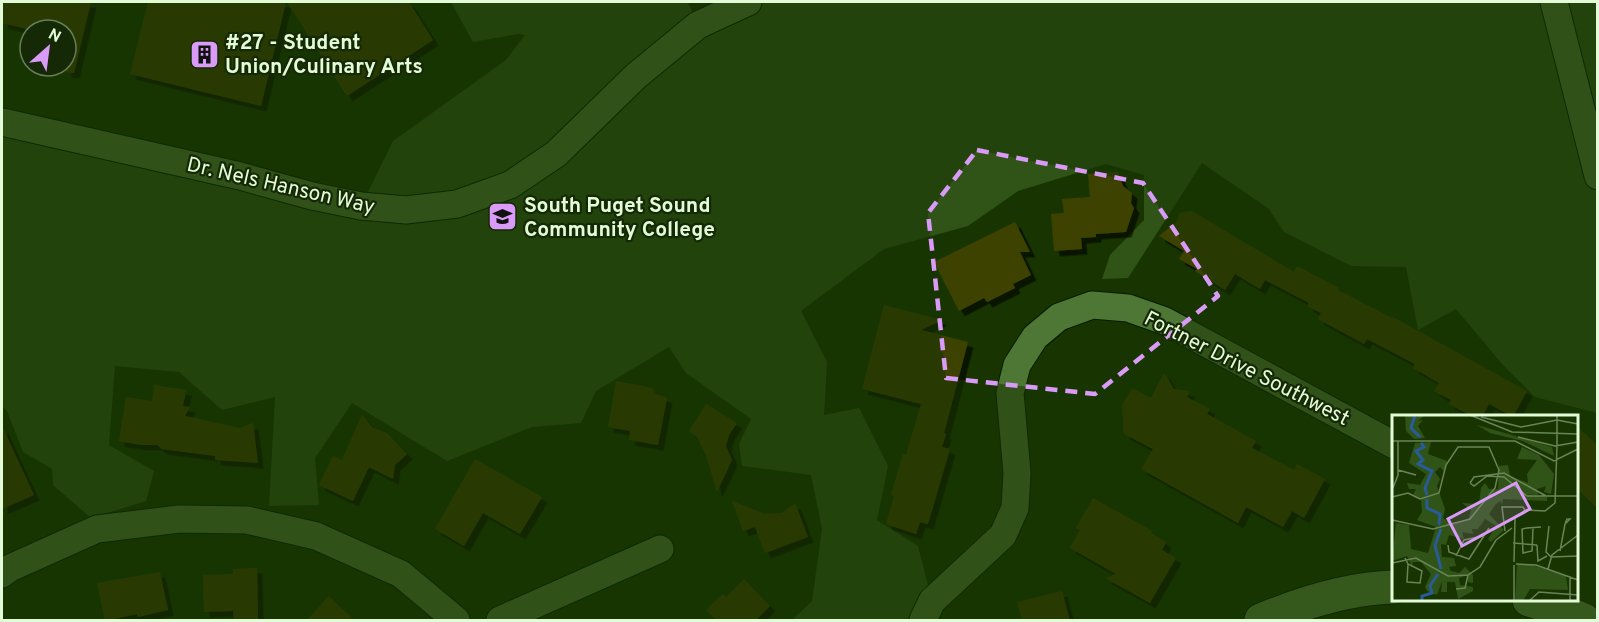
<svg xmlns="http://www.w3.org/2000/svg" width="1599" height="622" font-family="Overpass,sans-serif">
	<defs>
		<filter id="shadow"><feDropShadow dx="5.5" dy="5.5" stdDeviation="0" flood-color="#0009"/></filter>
	</defs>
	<rect width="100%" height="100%" fill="#183501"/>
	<polygon fill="#305417" points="451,2 688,2 698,25 748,2 1597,2 1597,413 1535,397 1502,364 1456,309 1418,330 1406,267 1351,266 1284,232 1268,208 1202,163 1128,278 1102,279 1110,255 1144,220 1144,175 1106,164 1018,191 968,226 884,249 801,311 827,362 824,415 859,408 888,466 877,520 918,546 932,601 923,620 792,620 812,601 822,529 811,475 742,466 739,444 751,419 686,373 669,347 596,391 581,423 532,427 447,461 352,403 315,458 319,505 269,506 275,397 222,410 179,372 115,366 109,445 154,471 146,501 91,518 53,485 52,469 23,452 7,411 2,406 2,122 361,206 393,141 506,60 525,35 518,34 473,42"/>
	<g fill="#3e4300" filter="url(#shadow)">
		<polygon points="2,2 91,2 74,73 66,72 66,30 31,30 2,23"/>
		<polygon points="148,2 286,2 261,106 130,74"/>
		<polygon points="287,2 409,2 433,40 347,96"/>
		<polygon points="1118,172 1123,186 1132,193 1131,203 1134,208 1126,232 1096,234 1096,237 1081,238 1082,249 1054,251 1051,214 1064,213 1062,199 1090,197 1088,174"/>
		<polygon points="1192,211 1294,272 1297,266 1339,288 1338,290 1392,318 1393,317 1527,391 1513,417 1489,404 1482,417 1473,417 1449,404 1451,400 1434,391 1439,383 1413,368 1415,364 1367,339 1364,344 1318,319 1321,313 1307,306 1309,303 1265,280 1260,289 1235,274 1225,290 1195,271 1197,269 1179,259 1184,251 1159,236 1176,222 1180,213"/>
		<polygon points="1015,222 1030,252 1020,252 1031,275 1013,284 1015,288 987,302 984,298 959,311 934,262"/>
		<polygon points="884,305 942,320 921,330 968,342 944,433 946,434 942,447 950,449 928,524 920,522 916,534 886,524 894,496 891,495 903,454 906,455 921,404 862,389"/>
		<polygon points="1164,373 1174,389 1190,391 1187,397 1210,409 1207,414 1256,441 1252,448 1294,470 1297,464 1325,479 1304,518 1292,511 1283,527 1246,507 1238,523 1141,469 1153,449 1124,434 1122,406 1132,388 1151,398"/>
		<polygon points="616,381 653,388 655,393 667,398 658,445 629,440 630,431 608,427"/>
		<polygon points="154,385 186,390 183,406 190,407 185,416 240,428 253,423 258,463 215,460 215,456 162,449 157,445 141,445 119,441 126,397 152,401"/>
		<polygon points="706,404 737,423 729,435 726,446 732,460 717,492 706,455 697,437 689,431"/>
		<polygon points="362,415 373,428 387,433 407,454 395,465 393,479 369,467 353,501 319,485 333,456 342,460"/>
		<polygon points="1576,425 1598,446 1598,509 1576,488"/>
		<polygon points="2,426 34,495 2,509"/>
		<polygon points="475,459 542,497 520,534 483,513 464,546 435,529"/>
		<polygon points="1093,498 1152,531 1151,533 1166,542 1162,550 1176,558 1150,603 1105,578 1116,574 1070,548 1080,530 1076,528"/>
		<polygon points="732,501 765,514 782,513 795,503 808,537 765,553 755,527 743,531"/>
		<polygon points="257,568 258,621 234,621 233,611 204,612 203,575 233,574 233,569"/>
		<polygon points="160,572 168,610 138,617 137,614 105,621 97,583"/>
		<polygon points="744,579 770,606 755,621 717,621 706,610 723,594 726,597"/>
		<polygon points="1062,591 1070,621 1022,621 1017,602"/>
		<polygon points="329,596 355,621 306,621"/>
	</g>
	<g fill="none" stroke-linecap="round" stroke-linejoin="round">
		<defs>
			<g id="street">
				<polyline points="1554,2 1598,176"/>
				<polyline points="2,122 240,176 312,196 361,206 406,210 457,204 510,185 556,154 636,76 698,25 748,2"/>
				<polyline points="2,574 10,568 97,529 179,519 247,520 316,536 401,574 456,620"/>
				<polyline points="500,620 660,549"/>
				<polyline points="923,620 932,601 1003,535 1015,508 1017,473 1010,393 1017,365 1035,337 1059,317 1092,305 1128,308 1165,321 1394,445"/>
			</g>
			<g id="secondary">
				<polyline points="1529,600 1558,609 1584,620"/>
				<path d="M1261,620C1302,603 1348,588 1394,587"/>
			</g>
		</defs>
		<use href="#street" stroke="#071b00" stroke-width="29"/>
		<use href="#secondary" stroke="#071b00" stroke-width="35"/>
		<use href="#street" stroke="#4e7735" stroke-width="27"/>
		<use href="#secondary" stroke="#59863e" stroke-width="33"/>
	</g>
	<path d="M0 0H1599V622H0ZM977,150L1143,183L1218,296L1095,394L946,378L928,213Z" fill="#183501" fill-opacity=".55" fill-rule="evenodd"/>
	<path fill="none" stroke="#da9af7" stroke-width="4.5" stroke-dasharray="12 8" stroke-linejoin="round" d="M977,150L1143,183L1218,296L1095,394L946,378L928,213Z"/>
	<defs>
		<symbol id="building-square" viewBox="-11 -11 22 22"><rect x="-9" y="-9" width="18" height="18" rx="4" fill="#da9af7" stroke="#152906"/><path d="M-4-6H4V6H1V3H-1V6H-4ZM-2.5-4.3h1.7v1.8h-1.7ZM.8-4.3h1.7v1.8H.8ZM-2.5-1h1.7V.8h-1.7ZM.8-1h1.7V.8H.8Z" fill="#111"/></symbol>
		<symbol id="university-square" viewBox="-11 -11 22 22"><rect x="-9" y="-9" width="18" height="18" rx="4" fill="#da9af7" stroke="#152906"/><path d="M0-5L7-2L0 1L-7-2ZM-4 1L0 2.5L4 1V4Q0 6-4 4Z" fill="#111"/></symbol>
	</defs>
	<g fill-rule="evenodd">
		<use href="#building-square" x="188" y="38" width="33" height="33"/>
		<use href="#university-square" x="486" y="200" width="33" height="33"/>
	</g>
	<g text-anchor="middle" stroke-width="4.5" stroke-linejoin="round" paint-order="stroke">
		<g font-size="21" font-weight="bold" fill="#e4fbd8" stroke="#152906" text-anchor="start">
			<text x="225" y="49">#27 - Student<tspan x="225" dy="24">Union/Culinary Arts</tspan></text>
			<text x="524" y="212">South Puget Sound<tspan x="524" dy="24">Community College</tspan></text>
		</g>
		<g font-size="21" fill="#e4fbd8" stroke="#152906">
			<text transform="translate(281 185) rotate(13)" y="7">Dr. Nels Hanson Way</text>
			<text transform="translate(1247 368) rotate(27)" y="7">Fortner Drive Southwest</text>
		</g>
	</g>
	<g transform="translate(1392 415)">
		<rect width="186" height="186" fill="#183501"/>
		<path d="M33,0L26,6L31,5L26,11L33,23L22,24L14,16L13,1ZM85,10L160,32L162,41L131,26L98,18ZM39,27L36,39L55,46L52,56L48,52L43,57L48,64L45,71L53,94L51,103L58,108L76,105L79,95L70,88L87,89L89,73L93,68L97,74H106L107,51L116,50L118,61L136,68L135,59L145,45L125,44L130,32L147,40L162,59L159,79L152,77L154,71L145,74L146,80L130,79L155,82V86L111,84L110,90L109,86L104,89L97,99L112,115L99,127L96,124L104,111L93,104L86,114H80L81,119L70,117L72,124L57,120L54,130L49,129L50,142L62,143L64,151L57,152L59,156L67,158L73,152L81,160V168L76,167V160L67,163L68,170L81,172V176L66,184L63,167H55V177H49L50,166L45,180L35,176L33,172L39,159L29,147H21L20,151L15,141L0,146L4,108L17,110L19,134L36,138L44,112L25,105L30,97L29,84L21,80L24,74H17L15,68L28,70L34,59L17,48L23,28ZM125,150H140L174,161L176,175L138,174L131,186H123Z" fill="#305417"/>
		<path fill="none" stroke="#285b98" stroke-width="3" d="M23,0L19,13L28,22M29,28L32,32L24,36L31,45L26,49L40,56L33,73L35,80M35,84V93L48,99L47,110M49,154L43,130L49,114M30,186V181L40,178L38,171L46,159"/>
		<path fill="none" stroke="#6a8457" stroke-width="1.5" d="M78,0L120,17L186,19M89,2L129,12L165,5L186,9M126,22L163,31L186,27M0,26H123L162,46L186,34M165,31V0M6,55L24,60M78,68L82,71L95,61L112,62L135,81H186M78,68L82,62L112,58L154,81M1,73L6,60V26M0,82L16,78L28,84L47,78L54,50L66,32H97L107,55L103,73L78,104L41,114L0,105M157,111L154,137L159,142M141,113L140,136L131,138L130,114L135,113L149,112M113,116L110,92H131L133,95M121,128L145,130M56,130L57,137L77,144L97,113M145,130L146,146L155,141M168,136L173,109L178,104H175L173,109M64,141L72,125L91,121M159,142L186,141M13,143L16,149L30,156L28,168L15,167L16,149M122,147L123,103L133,95L153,96L163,88L165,31M0,148L24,143L56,161L76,160L88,152L104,125L120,113M124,149L144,150L186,165M122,150V186M156,154L160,140L186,120M64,174L73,173L76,160M137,186L147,177L186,180M178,186V161"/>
		<path fill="#da9af7" fill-opacity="0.15" stroke="#da9af7" stroke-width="3" d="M124,68L138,94L70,131L56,104Z"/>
		<rect width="186" height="186" fill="none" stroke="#e4fbd8" stroke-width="3"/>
	</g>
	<rect width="1599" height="622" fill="none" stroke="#e4fbd8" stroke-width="6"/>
	<g transform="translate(48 48) rotate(28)"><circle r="28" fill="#152906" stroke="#687d5a" stroke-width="1.5"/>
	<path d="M0-4.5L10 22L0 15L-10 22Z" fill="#da9af7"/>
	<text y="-9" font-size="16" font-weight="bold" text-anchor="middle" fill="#e4fbd8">N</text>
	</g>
</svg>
